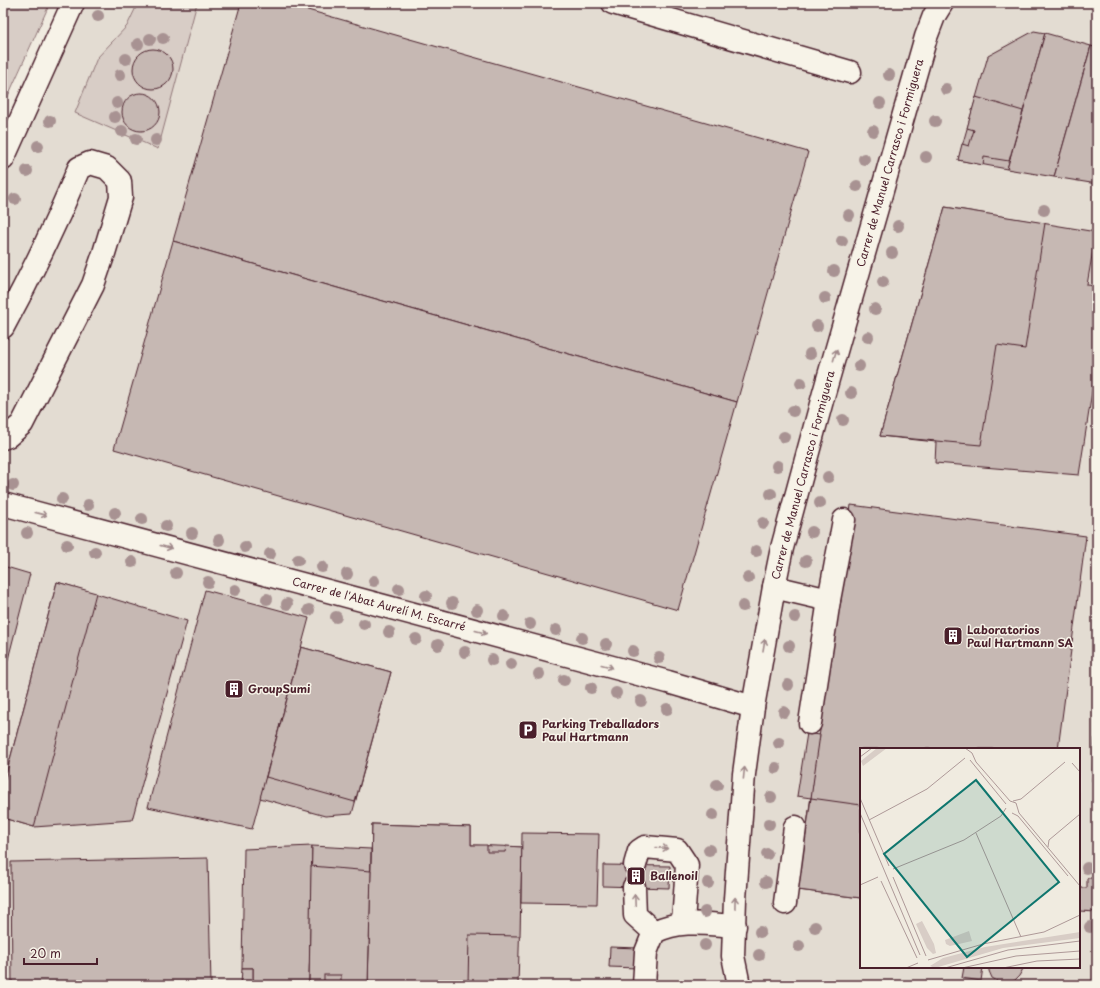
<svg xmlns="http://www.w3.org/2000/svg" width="1100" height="988" font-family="'Playpen Sans',sans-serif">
	<rect width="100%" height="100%" fill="#f0ebe0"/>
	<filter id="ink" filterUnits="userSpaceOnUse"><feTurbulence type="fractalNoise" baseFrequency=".025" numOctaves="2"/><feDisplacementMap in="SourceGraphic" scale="8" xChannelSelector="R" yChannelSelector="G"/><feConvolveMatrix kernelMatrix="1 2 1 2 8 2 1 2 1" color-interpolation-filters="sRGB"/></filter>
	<g filter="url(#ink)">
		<path fill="#e3dcd2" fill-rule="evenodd" d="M73,3H1097V985H3V159ZM861,749H1079V967H861Z"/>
		<g fill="#d8cdc6" stroke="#917678">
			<polygon points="3,3 50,3 3,107"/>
			<polygon points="138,3 197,3 158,149 75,113 97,58 127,26"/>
		</g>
		<g fill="#c6b8b3" stroke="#4a1f2b">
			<polygon points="241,3 283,3 808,152 737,402 173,241"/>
			<polygon points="1034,31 1045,33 1007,169 958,160 988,56"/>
			<polygon points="1045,33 1091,46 1054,177 1007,169"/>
			<polygon points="1091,46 1097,48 1097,77 1084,73"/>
			<polygon points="1091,46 1097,48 1097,184 1054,177"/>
			<circle cx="153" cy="69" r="20"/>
			<circle cx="141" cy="112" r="19"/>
			<polygon points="976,97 1023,111 1009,161 984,157 983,165 958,160 962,144 969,146 974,130 967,128"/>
			<polygon points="945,207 1096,232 1087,285 1097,286 1097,360 1079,475 935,463 936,442 880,436"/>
			<polygon points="945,207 1045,223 1025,349 997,345 981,445 880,436"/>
			<polygon points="173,241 737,402 678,610 114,449"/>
			<polygon points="851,505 1086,536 1058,749 861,749 861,898 798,890"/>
			<polygon points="3,566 30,574 6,667 3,666"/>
			<polygon points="57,582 187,621 132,820 34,827 3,818 3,786"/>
			<polygon points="57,582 96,593 34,827 3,818 3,786"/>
			<polygon points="205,590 309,618 252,829 148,807"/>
			<polygon points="301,647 391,672 352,814 325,816 260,798"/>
			<polygon points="301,647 391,672 355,802 266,777"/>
			<polygon points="807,733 820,735 811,798 797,796"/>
			<polygon points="1095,738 1097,739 1097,781 1092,781"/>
			<polygon points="811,798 861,805 861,898 798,890"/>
			<polygon points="372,824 471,827 471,845 522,847 518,985 368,985"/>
			<polygon points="372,824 471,827 471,845 487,845 487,852 505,852 506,846 522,847 520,936 469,935 468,985 368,985"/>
			<polygon points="522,833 599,834 597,904 521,903"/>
			<polygon points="312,846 309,985 253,985 253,968 242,968 244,849"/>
			<polygon points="312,846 371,849 368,985 309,985"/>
			<polygon points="208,858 211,985 12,985 11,862"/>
			<polygon points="603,865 670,866 669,888 603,886"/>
			<polygon points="311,866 371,871 368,985 309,985"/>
			<polygon points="1087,878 1097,878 1097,912 1079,911 1079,888 1087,888"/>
			<polygon points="610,947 638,948 638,968 609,967"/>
			<polygon points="964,967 983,967 981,981 962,978"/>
			<polygon points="989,967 1022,967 1023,969 1019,976 1014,981 1006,984 999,982 992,978 989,971"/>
			<polygon points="242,968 253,968 253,985 241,985"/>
			<rect x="324" y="975" width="17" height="10"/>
		</g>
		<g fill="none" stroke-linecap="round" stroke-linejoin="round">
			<defs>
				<g id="minor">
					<polyline points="613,3 850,72"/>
					<polyline points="3,159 73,3"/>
					<path d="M3,327C31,276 57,222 79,168L90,163L107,168L120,181L121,197L104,253L93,285L22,424L8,436L3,438"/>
					<polyline points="3,504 668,682 753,707"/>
					<polyline points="774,587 829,600 810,723"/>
					<polyline points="829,600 844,520"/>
					<polyline points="635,865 639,851 645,847 677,850 687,865 683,923"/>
					<polyline points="634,887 635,915 654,932"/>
					<polyline points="785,903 795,827"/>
					<path d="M644,985L646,952L654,932C682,919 705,924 735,926"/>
					<polyline points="739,985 733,956 735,899 744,774 753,707 774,587 782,548 824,393 926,37 934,16 942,3"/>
				</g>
			</defs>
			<use href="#minor" stroke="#4a1f2b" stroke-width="25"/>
			<use href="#minor" stroke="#f7f3e8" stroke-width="22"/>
		</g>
		<g fill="#a89292">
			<circle cx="98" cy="16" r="6"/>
			<circle cx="163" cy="38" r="6"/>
			<circle cx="150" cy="39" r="6"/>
			<circle cx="138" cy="44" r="6"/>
			<circle cx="126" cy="59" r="6"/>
			<circle cx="120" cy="75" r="6"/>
			<circle cx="889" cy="75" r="6"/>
			<circle cx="946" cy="89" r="6"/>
			<circle cx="117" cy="103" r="6"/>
			<circle cx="880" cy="103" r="6"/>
			<circle cx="115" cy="117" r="6"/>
			<circle cx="50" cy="121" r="6"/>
			<circle cx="935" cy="121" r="6"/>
			<circle cx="122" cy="131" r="6"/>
			<circle cx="873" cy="131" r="6"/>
			<circle cx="136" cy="139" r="6"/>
			<circle cx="156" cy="140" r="6"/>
			<circle cx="38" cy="146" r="6"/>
			<circle cx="926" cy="157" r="6"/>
			<circle cx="864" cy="159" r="6"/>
			<circle cx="27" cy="171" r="6"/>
			<circle cx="857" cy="186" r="6"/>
			<circle cx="15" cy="199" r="6"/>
			<circle cx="1044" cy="210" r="6"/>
			<circle cx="849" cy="215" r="6"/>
			<circle cx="898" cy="226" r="6"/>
			<circle cx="842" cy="241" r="6"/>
			<circle cx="892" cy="253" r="6"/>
			<circle cx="834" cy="271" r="6"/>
			<circle cx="883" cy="282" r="6"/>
			<circle cx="825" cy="298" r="6"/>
			<circle cx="875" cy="309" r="6"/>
			<circle cx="817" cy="326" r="6"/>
			<circle cx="868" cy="337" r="6"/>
			<circle cx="810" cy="354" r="6"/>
			<circle cx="859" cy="366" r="6"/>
			<circle cx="801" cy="383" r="6"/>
			<circle cx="851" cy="393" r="6"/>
			<circle cx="793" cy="411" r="6"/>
			<circle cx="843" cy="420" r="6"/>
			<circle cx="784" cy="437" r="6"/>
			<circle cx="777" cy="466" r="6"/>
			<circle cx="828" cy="477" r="6"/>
			<circle cx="13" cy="485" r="6"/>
			<circle cx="771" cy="494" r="6"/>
			<circle cx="62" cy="499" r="6"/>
			<circle cx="820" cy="503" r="6"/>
			<circle cx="88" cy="505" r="6"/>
			<circle cx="115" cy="513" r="6"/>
			<circle cx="142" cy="519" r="6"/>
			<circle cx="763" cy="523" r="6"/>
			<circle cx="166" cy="526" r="6"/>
			<circle cx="812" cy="532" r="6"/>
			<circle cx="27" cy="533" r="6"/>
			<circle cx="192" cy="533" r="6"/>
			<circle cx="219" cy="540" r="6"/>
			<circle cx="67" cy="545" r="6"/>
			<circle cx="245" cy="547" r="6"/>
			<circle cx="756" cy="551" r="6"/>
			<circle cx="95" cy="552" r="6"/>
			<circle cx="270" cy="554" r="6"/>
			<circle cx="298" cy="560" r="6"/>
			<circle cx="806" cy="561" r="6"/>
			<circle cx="132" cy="562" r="6"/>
			<circle cx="322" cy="567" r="6"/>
			<circle cx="176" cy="573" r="6"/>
			<circle cx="347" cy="574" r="6"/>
			<circle cx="748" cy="578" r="6"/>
			<circle cx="374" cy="581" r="6"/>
			<circle cx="208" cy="582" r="6"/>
			<circle cx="399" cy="589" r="6"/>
			<circle cx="235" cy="590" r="6"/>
			<circle cx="426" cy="596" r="6"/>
			<circle cx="267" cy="599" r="6"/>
			<circle cx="452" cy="603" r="6"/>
			<circle cx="287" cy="604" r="6"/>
			<circle cx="743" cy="606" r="6"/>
			<circle cx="309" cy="610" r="6"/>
			<circle cx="477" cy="610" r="6"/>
			<circle cx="504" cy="616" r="6"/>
			<circle cx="336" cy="617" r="6"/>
			<circle cx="795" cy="617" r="6"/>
			<circle cx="364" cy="624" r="6"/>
			<circle cx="530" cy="624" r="6"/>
			<circle cx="556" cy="630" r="6"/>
			<circle cx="389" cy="632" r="6"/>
			<circle cx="582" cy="638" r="6"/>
			<circle cx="416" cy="639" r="6"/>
			<circle cx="606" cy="644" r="6"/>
			<circle cx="438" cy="645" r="6"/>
			<circle cx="789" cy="646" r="6"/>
			<circle cx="633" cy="651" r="6"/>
			<circle cx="465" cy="652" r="6"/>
			<circle cx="659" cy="658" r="6"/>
			<circle cx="492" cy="660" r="6"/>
			<circle cx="511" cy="664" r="6"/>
			<circle cx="539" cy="674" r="6"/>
			<circle cx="564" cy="680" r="6"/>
			<circle cx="788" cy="685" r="6"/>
			<circle cx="591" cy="688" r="6"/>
			<circle cx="616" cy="693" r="6"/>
			<circle cx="641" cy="701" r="6"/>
			<circle cx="667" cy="709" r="6"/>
			<circle cx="784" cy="712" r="6"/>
			<circle cx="779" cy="743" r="6"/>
			<circle cx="776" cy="768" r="6"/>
			<circle cx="717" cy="785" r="6"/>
			<circle cx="771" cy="797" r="6"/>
			<circle cx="713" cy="815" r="6"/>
			<circle cx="769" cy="824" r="6"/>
			<circle cx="709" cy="850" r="6"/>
			<circle cx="767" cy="854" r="6"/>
			<circle cx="1087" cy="868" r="6"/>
			<circle cx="766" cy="882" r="6"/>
			<circle cx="708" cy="883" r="6"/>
			<circle cx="705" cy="912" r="6"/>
			<circle cx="815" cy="927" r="6"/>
			<circle cx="1090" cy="927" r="6"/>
			<circle cx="760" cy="932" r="6"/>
			<circle cx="705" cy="945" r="6"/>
			<circle cx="799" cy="946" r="6"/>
			<circle cx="759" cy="955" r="6"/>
		</g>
		<defs><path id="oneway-shaft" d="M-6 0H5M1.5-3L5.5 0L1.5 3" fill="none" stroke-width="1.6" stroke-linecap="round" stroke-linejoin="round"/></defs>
		<g stroke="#a0898a">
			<use href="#oneway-shaft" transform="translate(835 355) rotate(-74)"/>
			<use href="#oneway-shaft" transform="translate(41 514) rotate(15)"/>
			<use href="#oneway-shaft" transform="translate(166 547) rotate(15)"/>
			<use href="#oneway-shaft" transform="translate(481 632) rotate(15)"/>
			<use href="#oneway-shaft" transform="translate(764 645) rotate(-80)"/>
			<use href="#oneway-shaft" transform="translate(607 666) rotate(15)"/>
			<use href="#oneway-shaft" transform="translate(744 773) rotate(-84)"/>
			<use href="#oneway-shaft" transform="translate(662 848) rotate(5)"/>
			<use href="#oneway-shaft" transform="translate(635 900) rotate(-92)"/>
			<use href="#oneway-shaft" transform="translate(735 903) rotate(-89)"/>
		</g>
	</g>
	<defs>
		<symbol id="building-square" viewBox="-11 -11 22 22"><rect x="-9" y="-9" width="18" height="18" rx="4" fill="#4a1f2b" stroke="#f7f3e8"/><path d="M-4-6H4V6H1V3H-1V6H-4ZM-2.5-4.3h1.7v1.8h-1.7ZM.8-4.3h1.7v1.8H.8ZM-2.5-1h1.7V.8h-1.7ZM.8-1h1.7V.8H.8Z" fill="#fff"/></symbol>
		<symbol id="parking-square" viewBox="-11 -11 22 22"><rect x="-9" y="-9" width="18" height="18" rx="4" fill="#4a1f2b" stroke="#f7f3e8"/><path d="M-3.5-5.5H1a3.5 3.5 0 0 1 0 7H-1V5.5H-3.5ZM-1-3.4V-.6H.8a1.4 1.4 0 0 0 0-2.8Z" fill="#fff"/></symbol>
	</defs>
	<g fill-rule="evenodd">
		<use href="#building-square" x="942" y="625" width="22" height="22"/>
		<use href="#building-square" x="223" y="678" width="22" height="22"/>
		<use href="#parking-square" x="517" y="719" width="22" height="22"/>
		<use href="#building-square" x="625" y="865" width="22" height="22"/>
	</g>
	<g text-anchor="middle" stroke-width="3" stroke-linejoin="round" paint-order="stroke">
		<g font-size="11" fill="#4a1f2b" stroke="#f7f3e8">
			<text transform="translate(890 163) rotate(-74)" y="4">Carrer de Manuel Carrasco i Formiguera</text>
			<text transform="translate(803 475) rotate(-75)" y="4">Carrer de Manuel Carrasco i Formiguera</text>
			<text transform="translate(379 604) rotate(15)" y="4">Carrer de l'Abat Aurelí M. Escarré</text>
		</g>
		<g font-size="11" font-weight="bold" fill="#4a1f2b" stroke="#f7f3e8" text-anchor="start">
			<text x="967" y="634">Laboratorios<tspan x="967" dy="13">Paul Hartmann SA</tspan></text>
			<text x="248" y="693">GroupSumi</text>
			<text x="542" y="728">Parking Treballadors<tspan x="542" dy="13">Paul Hartmann</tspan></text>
			<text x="650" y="880">Ballenoil</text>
		</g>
	</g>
	<g transform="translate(860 748)">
		<rect width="220" height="220" fill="#f0ebe0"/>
		<path d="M17,0H27L3,18L1,13ZM62,173L74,196L76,205L73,206L67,200L56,176ZM109,183L112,193L90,198L86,196L85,192ZM220,184V190L143,200L75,220L70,218L83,210L125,199Z" fill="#d8cdc6"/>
		<path fill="none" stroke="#ae9998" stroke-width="1" d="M105,0L112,5L116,14L150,53M0,9L12,0M110,12L146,56M212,15L220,24M0,50L29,118M150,53L156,55L159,65L220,138M153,53L161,51L205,14M0,65L60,207M152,65L158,68L208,128M9,72L67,41L105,10M116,85L161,189M188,99L189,92L220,66M33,121L104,92L141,68L146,60M33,129L66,208M21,133L57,210M0,137L18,129M68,212L123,196L184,184L220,167M46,220L58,215M85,220L148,202L220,193M102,220L156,208L220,203M143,220L177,213L220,211"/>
		<path fill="#0f766e" fill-opacity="0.15" stroke="#0f766e" stroke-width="2" d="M116,32L199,134L107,209L24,106Z"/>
		<rect width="220" height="220" fill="none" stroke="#4a1f2b" stroke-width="2"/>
	</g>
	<rect width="1100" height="988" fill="none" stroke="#f7f3e8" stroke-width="16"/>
	<rect x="8" y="8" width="1084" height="972" fill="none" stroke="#4a1f2b" stroke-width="1.5" filter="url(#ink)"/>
	<path d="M24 958v6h73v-6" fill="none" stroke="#4a1f2b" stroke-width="2"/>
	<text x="30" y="958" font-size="12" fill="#4a1f2b" stroke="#f7f3e8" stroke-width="3" paint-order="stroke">20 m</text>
</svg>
